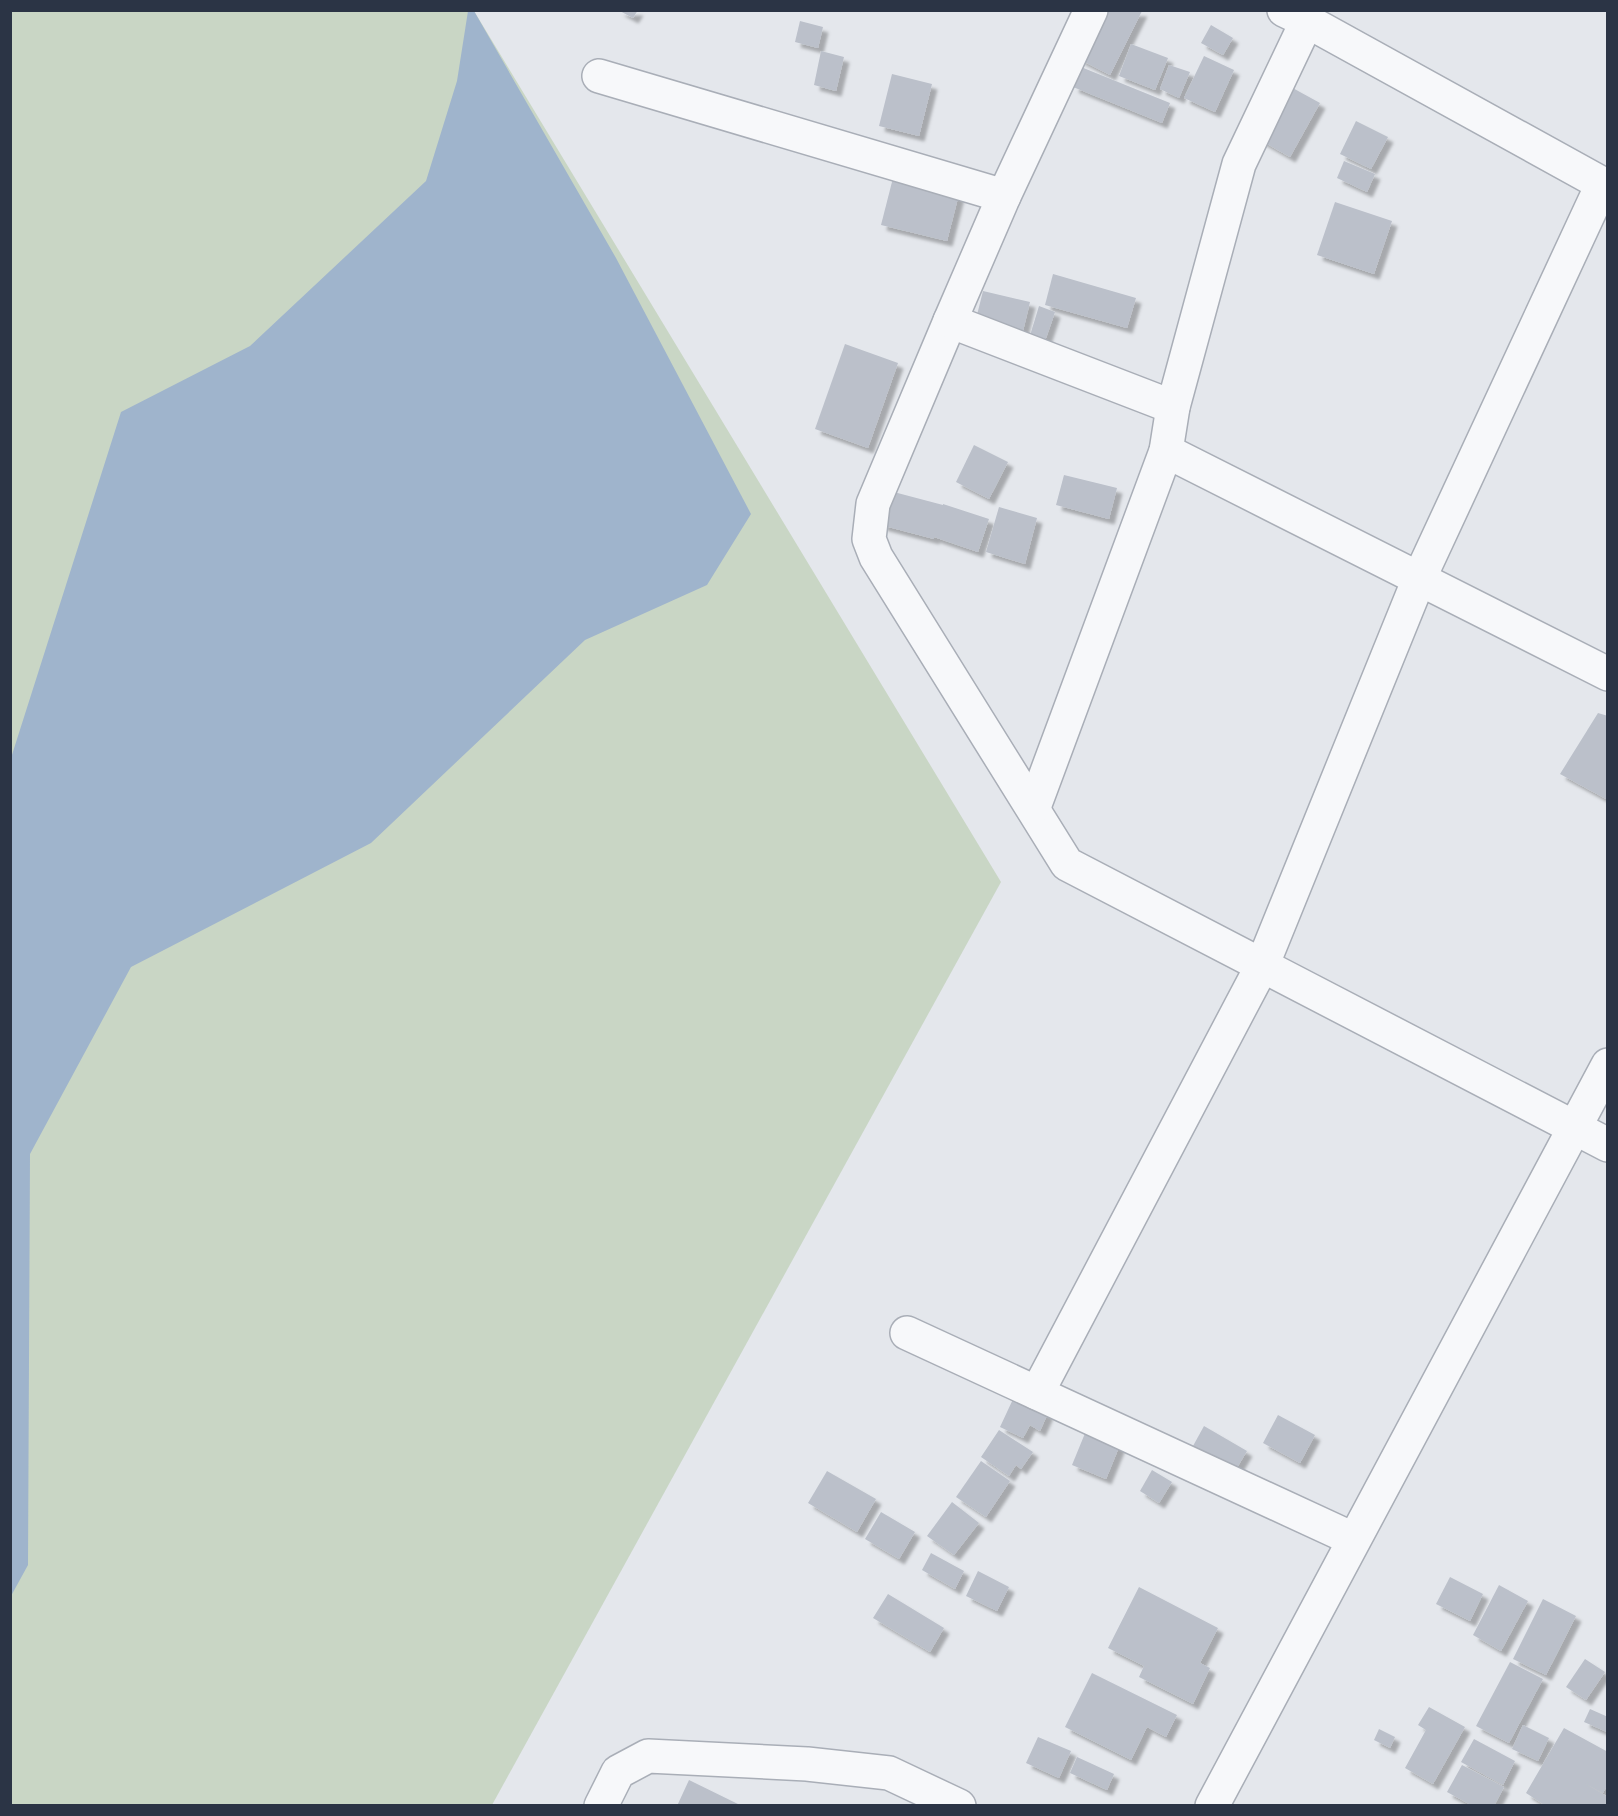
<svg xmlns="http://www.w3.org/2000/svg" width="1618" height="1816" font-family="Montserrat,sans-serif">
	<defs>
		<filter id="shadow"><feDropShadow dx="5.5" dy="5.5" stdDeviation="1.5" flood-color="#0004"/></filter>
	</defs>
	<rect width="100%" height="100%" fill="#e4e7ec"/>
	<polygon fill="#c9d6c5" points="11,11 474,11 1001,882 492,1805 11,1806"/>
	<polygon fill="#9fb4cc" points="468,11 474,11 616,258 751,514 707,585 585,640 371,843 131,967 30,1154 28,1565 11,1596 11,758 121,412 250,346 426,181 457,81"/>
	<g fill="#bbc0ca" filter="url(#shadow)">
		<polygon points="618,10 638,10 633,18"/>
		<polygon points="1104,10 1142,11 1110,75 1079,59"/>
		<polygon points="800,21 823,27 818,48 795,42"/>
		<polygon points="1211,25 1233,38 1223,55 1201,43"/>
		<polygon points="1131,44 1168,58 1155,90 1119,76"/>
		<polygon points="821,51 844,57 836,91 814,85"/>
		<polygon points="1204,56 1234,70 1215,112 1184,98"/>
		<polygon points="1169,65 1190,72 1179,98 1160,89"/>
		<polygon points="1081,67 1170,103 1162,123 1073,87"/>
		<polygon points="892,74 932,84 919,136 879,126"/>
		<polygon points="1289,86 1320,103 1290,157 1260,140"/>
		<polygon points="1356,121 1388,137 1371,169 1340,154"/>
		<polygon points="1344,161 1375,174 1367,192 1337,178"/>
		<polygon points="893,178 959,194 947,241 881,225"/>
		<polygon points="1335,202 1392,221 1374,274 1317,255"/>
		<polygon points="1053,274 1136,298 1127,328 1045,305"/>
		<polygon points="983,291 1030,302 1021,339 974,327"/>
		<polygon points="1039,306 1055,312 1043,347 1028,342"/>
		<polygon points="845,344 898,363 868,448 815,429"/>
		<polygon points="974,445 1008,462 989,499 956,482"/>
		<polygon points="1064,475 1117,488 1109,519 1056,505"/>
		<polygon points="890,491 943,505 943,504 989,519 978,552 934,537 934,539 881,525"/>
		<polygon points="999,507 1037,518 1025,564 986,552"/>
		<polygon points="1598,713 1608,716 1608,800 1560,774"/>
		<polygon points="1014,1397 1048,1413 1040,1431 1030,1425 1023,1438 1000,1427"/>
		<polygon points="1278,1415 1315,1435 1300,1463 1263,1443"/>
		<polygon points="1088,1426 1122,1440 1106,1479 1072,1465"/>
		<polygon points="1204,1426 1247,1451 1235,1471 1193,1446"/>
		<polygon points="999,1430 1033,1452 1021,1469 1016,1465 1009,1476 981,1457"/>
		<polygon points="981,1461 1010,1481 986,1517 956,1497"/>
		<polygon points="1152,1470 1172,1482 1159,1503 1140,1491"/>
		<polygon points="827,1471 876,1499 857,1532 808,1503"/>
		<polygon points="952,1502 979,1523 954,1555 927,1536"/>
		<polygon points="881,1512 915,1532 899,1559 865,1539"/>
		<polygon points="931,1553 964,1571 955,1589 922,1570"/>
		<polygon points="978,1571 1009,1587 997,1611 966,1596"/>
		<polygon points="1450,1577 1483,1594 1470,1621 1436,1604"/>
		<polygon points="1499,1585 1528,1601 1501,1651 1473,1635"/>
		<polygon points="1139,1587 1218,1628 1200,1663 1210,1668 1193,1704 1139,1677 1144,1666 1108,1648"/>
		<polygon points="888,1594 944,1628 930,1652 873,1618"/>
		<polygon points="1543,1599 1576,1616 1546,1675 1513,1659"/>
		<polygon points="1585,1659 1605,1672 1586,1700 1566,1687"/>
		<polygon points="1510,1662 1543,1679 1509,1743 1476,1726"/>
		<polygon points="1092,1673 1177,1715 1166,1737 1147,1727 1131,1760 1065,1727"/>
		<polygon points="1429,1707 1465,1727 1433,1784 1405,1768 1426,1730 1418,1725"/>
		<polygon points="1590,1709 1608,1717 1607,1732 1584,1722"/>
		<polygon points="1523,1725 1549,1738 1538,1761 1512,1749"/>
		<polygon points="1564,1728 1608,1752 1608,1784 1603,1793 1584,1783 1608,1797 1608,1806 1546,1806 1526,1793"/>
		<polygon points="1379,1729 1395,1737 1390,1748 1374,1740"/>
		<polygon points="1038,1737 1071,1751 1059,1778 1026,1763"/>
		<polygon points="1474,1739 1515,1761 1503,1785 1461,1762"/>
		<polygon points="1077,1757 1114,1774 1107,1790 1070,1773"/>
		<polygon points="1462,1765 1504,1787 1494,1806 1473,1806 1447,1792"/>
		<polygon points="689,1780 742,1806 677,1806"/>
	</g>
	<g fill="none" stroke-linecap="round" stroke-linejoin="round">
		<defs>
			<g id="minor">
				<polyline points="1091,10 1004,196 950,321 873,504 869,539 876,557 1067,864 1608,1145"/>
				<polyline points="1284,10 1307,21 1608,187"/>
				<polyline points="599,76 1004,196"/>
				<polyline points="950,321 1173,407"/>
				<polyline points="1166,451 1608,674"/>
				<polyline points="1034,807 1166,451 1173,407 1239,164 1307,21"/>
				<polyline points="907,1333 1353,1539"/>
				<polyline points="1037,1393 1262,966 1419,579 1602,185"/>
				<polyline points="601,1806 618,1772 648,1756 807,1764 889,1773 959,1806"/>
				<polyline points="1212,1806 1608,1065"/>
			</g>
		</defs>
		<use href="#minor" stroke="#a9aeb7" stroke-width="36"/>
		<use href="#minor" stroke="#f7f8fa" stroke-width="33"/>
	</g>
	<rect width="1618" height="1816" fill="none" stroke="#2b3445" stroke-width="24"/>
</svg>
